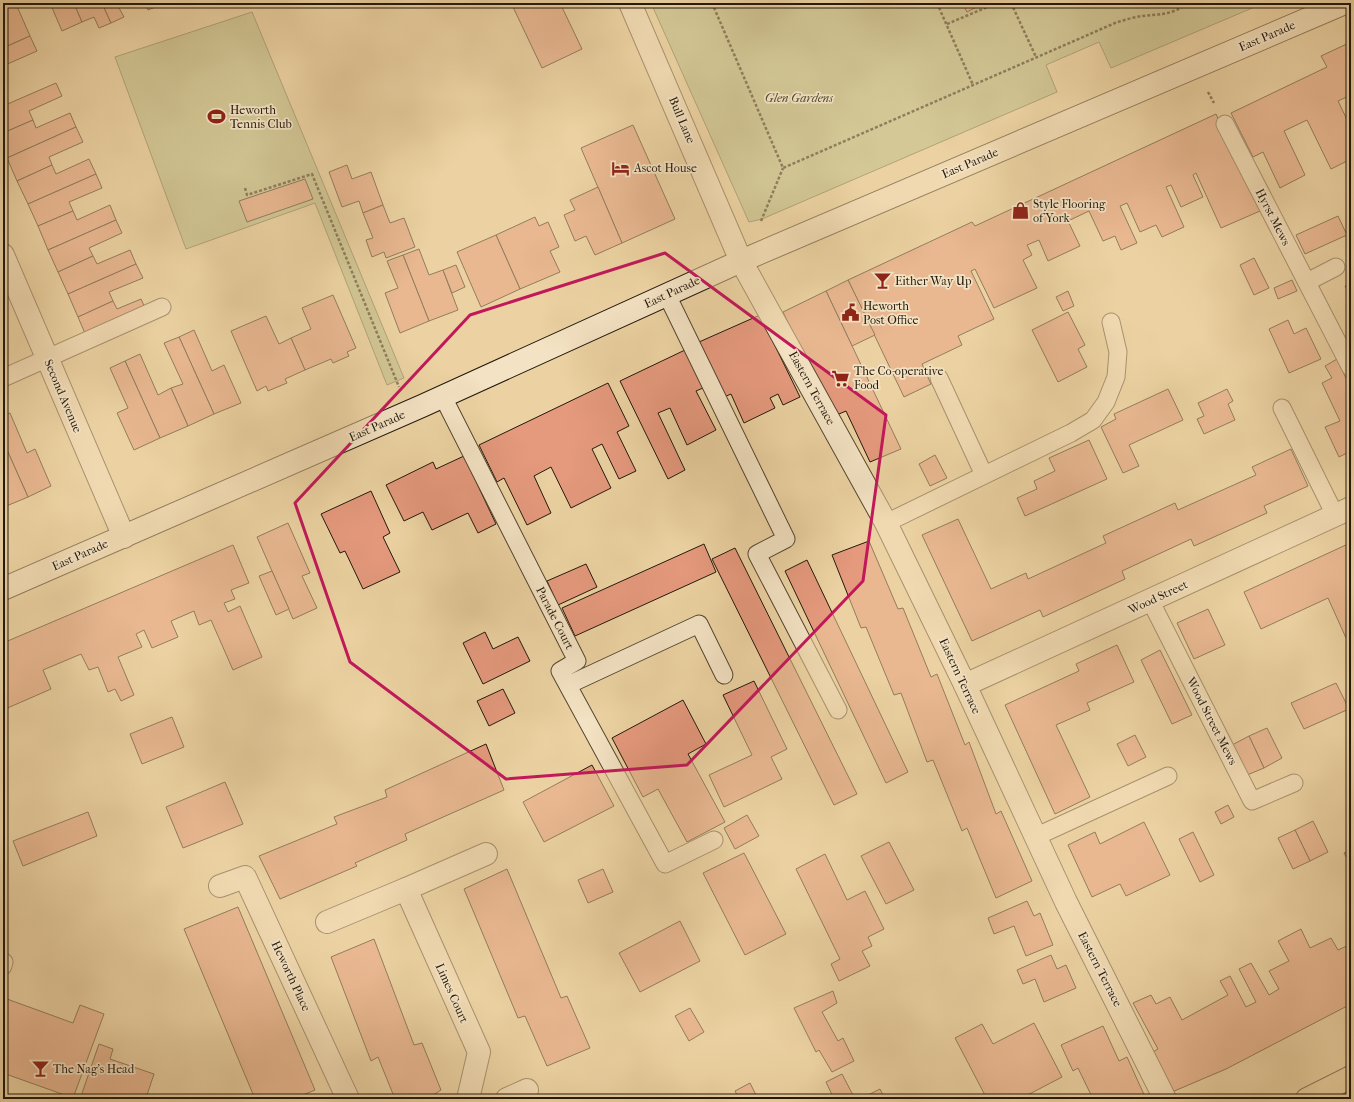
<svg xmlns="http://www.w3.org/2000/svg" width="1354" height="1102" font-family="'IM FELL French Canon',serif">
	<rect width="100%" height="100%" fill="#ecd2a2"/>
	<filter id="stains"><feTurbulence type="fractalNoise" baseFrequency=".005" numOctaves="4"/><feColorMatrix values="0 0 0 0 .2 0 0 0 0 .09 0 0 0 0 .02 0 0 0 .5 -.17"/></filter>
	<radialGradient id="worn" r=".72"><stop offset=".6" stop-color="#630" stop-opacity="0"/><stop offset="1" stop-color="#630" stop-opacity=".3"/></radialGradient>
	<g fill="#b4bd87" stroke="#6b6a49">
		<polygon points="651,3 1264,3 1111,68 1099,42 1046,65 1057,92 762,219 749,222"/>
		<polygon points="252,12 404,378 387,385 315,203 186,249 115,57"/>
	</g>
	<g fill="#e5997d" stroke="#22180b">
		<polygon points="50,3 74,3 82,22 62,31"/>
		<polygon points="74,3 102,3 111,23 99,28 94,17 82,22"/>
		<polygon points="102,3 125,3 118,6 124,17 111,23"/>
		<polygon points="145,3 159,3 160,5 148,10"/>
		<polygon points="511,3 520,3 513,7"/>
		<polygon points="520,3 560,3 582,49 542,68 513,7"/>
		<polygon points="962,3 984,3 967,12"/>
		<polygon points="16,4 30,36 3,48 3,10"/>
		<polygon points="30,36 37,51 3,66 3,48"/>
		<polygon points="1351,42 1351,95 1338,101 1351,128 1351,159 1331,169 1307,120 1284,131 1305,175 1280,188 1263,152 1253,157 1231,113 1327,67 1321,56"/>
		<polygon points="56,83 62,96 29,111 33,120 3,133 3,106"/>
		<polygon points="70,113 76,127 7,158 3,149 3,133 33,120 36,128"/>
		<polygon points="1216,114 1260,211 1221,228 1196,173 1193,175 1203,197 1181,207 1171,185 1166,187 1184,227 1162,237 1156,225 1140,232 1127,203 1120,206 1137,243 1121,250 1115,236 1103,241 1089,211 1068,221 1080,246 1048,261 1039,240 1027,245 1032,255 1023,260 1037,288 994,308 975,269 971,271 994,319 958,336 962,345 922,364 931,384 904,397 848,280 972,222 975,226"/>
		<polygon points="633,125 675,219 622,243 581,148"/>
		<polygon points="76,127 83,142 49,157 52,165 17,181 7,158"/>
		<polygon points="89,159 96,174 28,204 17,181 52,165 56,174"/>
		<polygon points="347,165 352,179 371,172 383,205 363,213 359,201 342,207 329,172"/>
		<polygon points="96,174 102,188 69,202 73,211 38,226 28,204"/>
		<polygon points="305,179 313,199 247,222 239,201"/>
		<polygon points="598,187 622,243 595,255 586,236 575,241 564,215 575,210 570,200"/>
		<polygon points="110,205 116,220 48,250 38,226 73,211 77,220"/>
		<polygon points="383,205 390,223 404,218 415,247 386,258 384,252 372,257 366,240 373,238 363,213"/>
		<polygon points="1338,216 1347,235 1305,254 1296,235"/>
		<polygon points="535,217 539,226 548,222 559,247 550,251 560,272 520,289 496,235"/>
		<polygon points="116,220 122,233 89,248 93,256 58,272 48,250"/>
		<polygon points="496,235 520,289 481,307 457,252"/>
		<polygon points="419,249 429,275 443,270 458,310 429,321 403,255"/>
		<polygon points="130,250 136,264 68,294 58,272 93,256 97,264"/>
		<polygon points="403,255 429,321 400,333 385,293 398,288 387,261"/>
		<polygon points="1254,258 1269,288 1254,295 1240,265"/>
		<polygon points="136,264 143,278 109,292 113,301 78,317 68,294"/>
		<polygon points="456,265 465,287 452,293 443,270"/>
		<polygon points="848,280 875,335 852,346 826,291"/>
		<polygon points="1292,280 1297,291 1278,299 1274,288"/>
		<polygon points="1351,283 1351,298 1345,286"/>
		<polygon points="826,291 901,449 870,462 846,411 832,417 783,312"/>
		<polygon points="1068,291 1074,306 1063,311 1056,297"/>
		<polygon points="333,295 356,348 347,352 349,356 333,363 331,359 305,370 291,338 311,329 302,308"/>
		<polygon points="141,299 147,312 87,338 78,317 113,301 117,309"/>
		<polygon points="1351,303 1351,314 1346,305"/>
		<polygon points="1068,312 1085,345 1078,349 1087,367 1058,382 1032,330"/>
		<polygon points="760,315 800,397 783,405 778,394 770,398 775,408 744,423 731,394 724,397 699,342"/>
		<polygon points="266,316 279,344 291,338 305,370 285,379 287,383 268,391 266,386 257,391 231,331"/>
		<polygon points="1288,320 1294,334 1306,328 1321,359 1289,373 1269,329"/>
		<polygon points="194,330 212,371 224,365 241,403 214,414 179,337"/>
		<polygon points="179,337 214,414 188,426 171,388 183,384 164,343"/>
		<polygon points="685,350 703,388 696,391 716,430 687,445 670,408 658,413 685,470 668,479 620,381"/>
		<polygon points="140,354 158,395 171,388 188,426 160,438 125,361"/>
		<polygon points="1337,359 1351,389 1351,451 1339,457 1325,427 1340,421 1322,383 1332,378 1325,366"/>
		<polygon points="125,361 160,438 134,450 117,413 128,408 110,368"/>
		<polygon points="608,383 629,426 617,432 636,471 619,479 602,444 592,449 611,488 571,508 551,467 534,476 551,513 527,525 504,478 497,482 479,445"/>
		<polygon points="1168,389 1183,420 1129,445 1139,466 1123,473 1101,427 1116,419 1114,414"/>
		<polygon points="1227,389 1233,401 1228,404 1235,420 1204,434 1197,419 1204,416 1198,403"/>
		<polygon points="10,413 27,453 35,449 51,486 28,497 3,441 3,415"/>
		<polygon points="1089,440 1107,479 1025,516 1017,498 1037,489 1034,481 1055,471 1049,458"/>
		<polygon points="3,441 28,497 4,507 3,506"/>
		<polygon points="1291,449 1308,486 1264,506 1267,513 1194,546 1191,539 1122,571 1125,579 1043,617 1040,610 972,641 922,535 958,519 991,589 1026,573 1028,579 1106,543 1103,536 1175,503 1178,510 1256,475 1252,467"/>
		<polygon points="935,455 947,478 930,486 919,464"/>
		<polygon points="464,456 496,524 478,533 468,513 432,530 423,512 404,521 386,485 433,462 436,469"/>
		<polygon points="371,491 390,533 383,537 400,572 363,589 345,551 340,553 321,514"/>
		<polygon points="288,523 310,573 302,576 317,608 293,619 257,537"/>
		<polygon points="869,541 898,609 903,608 931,677 937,674 965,745 969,742 996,814 1001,811 1032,881 996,898 967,828 962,831 933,760 927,762 901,693 894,695 866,627 861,628 832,555"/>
		<polygon points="704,544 716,572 575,636 562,608"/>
		<polygon points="1348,544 1351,551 1351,636 1346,638 1328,598 1261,629 1244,592"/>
		<polygon points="233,545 249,583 231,590 235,599 224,603 228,612 240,606 262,657 233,670 211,620 199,625 194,611 171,621 178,637 152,648 144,630 136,634 142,647 118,657 134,695 121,701 115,689 108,692 98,667 89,670 81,654 43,670 51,689 3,710 3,643"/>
		<polygon points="735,548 857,794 834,805 712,559"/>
		<polygon points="807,560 908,772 886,783 785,571"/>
		<polygon points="586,564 597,587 558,605 547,581"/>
		<polygon points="272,571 289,609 276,615 259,576"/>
		<polygon points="1208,609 1225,645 1194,659 1177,623"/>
		<polygon points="485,632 493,649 518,637 530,661 483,684 463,643"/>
		<polygon points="1117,645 1134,682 1087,703 1090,710 1056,725 1090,797 1055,814 1005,705 1079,671 1076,664"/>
		<polygon points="1160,650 1192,715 1172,724 1141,660"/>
		<polygon points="754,681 787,749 771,757 782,779 724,807 709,775 752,755 723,695"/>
		<polygon points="1336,683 1349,709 1304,729 1291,703"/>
		<polygon points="503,689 515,713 489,726 477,701"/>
		<polygon points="683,700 706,744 688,754 725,822 687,842 658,789 643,797 612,738"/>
		<polygon points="172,717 184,747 142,764 130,734"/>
		<polygon points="1267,728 1282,758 1264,768 1249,736"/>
		<polygon points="1135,735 1146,757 1128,766 1117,744"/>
		<polygon points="1249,736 1264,768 1247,775 1232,745"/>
		<polygon points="486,744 504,790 405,834 407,840 355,863 357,866 280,899 259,856 337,824 334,817 387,797 385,790"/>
		<polygon points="592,765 614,806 544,842 523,802"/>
		<polygon points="225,782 243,824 183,848 166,807"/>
		<polygon points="1228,805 1234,817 1221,824 1215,812"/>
		<polygon points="88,812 97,836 23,866 13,841"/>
		<polygon points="747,815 759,836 735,849 724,828"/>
		<polygon points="1313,821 1328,852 1310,861 1295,830"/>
		<polygon points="1144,822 1170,875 1126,896 1120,884 1092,897 1068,845 1095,832 1100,844"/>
		<polygon points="1295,830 1310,861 1293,869 1278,838"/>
		<polygon points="1193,832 1214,875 1200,882 1179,839"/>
		<polygon points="889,842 914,890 886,904 861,856"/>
		<polygon points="1351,850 1351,866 1344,853"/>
		<polygon points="744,853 786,934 745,955 703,873"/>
		<polygon points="825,854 847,900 865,891 884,929 868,937 872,946 862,951 870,966 839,981 831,964 840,959 796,869"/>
		<polygon points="507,869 561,998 567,996 590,1048 547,1066 525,1016 518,1018 464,889"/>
		<polygon points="603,869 613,892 588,903 578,880"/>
		<polygon points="1027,901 1034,916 1040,913 1053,945 1026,956 1014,926 994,934 988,918"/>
		<polygon points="238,907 315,1090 293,1099 255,1099 184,929"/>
		<polygon points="680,921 700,961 640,992 619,953"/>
		<polygon points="1301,929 1310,948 1331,938 1338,950 1351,944 1351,1004 1226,1069 1172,1092 1151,1053 1158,1049 1133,1003 1151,995 1156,1004 1170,997 1182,1020 1228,995 1220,981 1230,976 1246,1007 1256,1002 1239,969 1251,963 1269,995 1279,989 1269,971 1289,961 1278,941"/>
		<polygon points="374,939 414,1045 422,1043 441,1090 433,1095 436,1099 395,1099 378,1057 371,1061 331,957"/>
		<polygon points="1051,955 1057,969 1066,965 1076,988 1044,1002 1035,979 1023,984 1017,970"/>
		<polygon points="833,991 837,1003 822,1012 838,1041 843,1038 854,1061 832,1072 819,1050 816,1052 794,1008"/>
		<polygon points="7,999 73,1023 80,1005 104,1014 73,1098 3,1073 3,1009"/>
		<polygon points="690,1008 704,1032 689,1041 675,1016"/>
		<polygon points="1034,1023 1062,1077 1020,1099 987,1099 955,1038 982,1024 993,1044"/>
		<polygon points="1103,1026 1119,1061 1127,1057 1146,1099 1093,1099 1078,1068 1073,1071 1061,1045"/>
		<polygon points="99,1044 113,1049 110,1059 154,1074 146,1098 149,1099 80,1099"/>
		<polygon points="842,1074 855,1099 834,1099 826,1082"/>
		<polygon points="750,1083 758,1099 739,1099 735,1091"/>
		<polygon points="880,1089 885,1099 860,1099"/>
	</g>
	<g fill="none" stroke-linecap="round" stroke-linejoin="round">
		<defs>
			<g id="lane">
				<polyline points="1225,124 1351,368"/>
				<polyline points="1307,282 1336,267"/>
				<polyline points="667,295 786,539 757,554 838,710"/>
				<polyline points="3,378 162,307"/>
				<polyline points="939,378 984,475"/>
				<polyline points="443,397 577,661 560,671 665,864 714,840"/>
				<polyline points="1282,408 1335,515"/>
				<polyline points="886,523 1071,433 1093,420 1106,402 1116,377 1118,352 1111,322"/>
				<polyline points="1150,600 1252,801 1294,783"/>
				<polyline points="568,685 699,624 724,675"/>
				<polyline points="1035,837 1168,776"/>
				<polyline points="3,966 4,962"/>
			</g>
			<g id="street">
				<polyline points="630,3 741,261 886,523 965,685 1066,902 1165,1099"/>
				<polyline points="3,255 124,537"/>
				<polyline points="965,685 1351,508"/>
				<polyline points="220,886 245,877 348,1099"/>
				<polyline points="406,889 486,854"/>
				<polyline points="327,922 406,889 479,1052 468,1099"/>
				<polyline points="507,1099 527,1090"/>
			</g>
			<polyline id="secondary" points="3,589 422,406 741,261 1345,3"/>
			<polyline id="primary" points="1307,1099 1351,1077"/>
		</defs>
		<use href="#lane" stroke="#544631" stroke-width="19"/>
		<use href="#street" stroke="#544631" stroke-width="24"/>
		<use href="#secondary" stroke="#22180b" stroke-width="24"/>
		<use href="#primary" stroke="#22180b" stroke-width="24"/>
		<g stroke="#22180b" stroke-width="2.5" stroke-dasharray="3 2" stroke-linecap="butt">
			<path d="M712,3L783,168L1115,23C1124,20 1134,17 1143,16C1159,14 1174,15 1187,3"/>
			<polyline points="937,3 973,85"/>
			<polyline points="1011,3 1036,57"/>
			<polyline points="947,24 997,3"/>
			<polyline points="1208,92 1214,103"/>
			<polyline points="245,188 247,195 312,174 399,387"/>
			<polyline points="761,221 783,168"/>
		</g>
		<use href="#lane" stroke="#f3e2c3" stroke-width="17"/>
		<use href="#street" stroke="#f3e2c3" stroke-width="22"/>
		<use href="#secondary" stroke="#f3e2c3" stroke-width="22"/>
		<use href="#primary" stroke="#ecd2a2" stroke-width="22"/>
	</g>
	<path d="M0 0H1354V1102H0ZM665,253L886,415L863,581L687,765L506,779L350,662L295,503L470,315Z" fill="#ecd2a2" fill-opacity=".55" fill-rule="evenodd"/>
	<path fill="none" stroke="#c2185b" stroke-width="3" stroke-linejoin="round" d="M665,253L886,415L863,581L687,765L506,779L350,662L295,503L470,315Z"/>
	<defs>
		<symbol id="stadium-bare" viewBox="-9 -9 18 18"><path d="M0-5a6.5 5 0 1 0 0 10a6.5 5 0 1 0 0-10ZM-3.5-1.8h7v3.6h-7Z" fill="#8f2418" stroke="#f3e2c3" stroke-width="2.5" paint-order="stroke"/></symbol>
		<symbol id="hotel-bare" viewBox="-9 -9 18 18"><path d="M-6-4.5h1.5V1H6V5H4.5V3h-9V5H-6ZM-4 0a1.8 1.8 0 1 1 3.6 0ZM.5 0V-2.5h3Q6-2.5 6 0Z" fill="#8f2418" stroke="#f3e2c3" stroke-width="2.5" paint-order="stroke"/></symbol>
		<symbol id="shop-bare" viewBox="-9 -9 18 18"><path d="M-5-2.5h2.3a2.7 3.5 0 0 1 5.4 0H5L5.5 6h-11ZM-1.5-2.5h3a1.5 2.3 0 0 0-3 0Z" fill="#8f2418" stroke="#f3e2c3" stroke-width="2.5" paint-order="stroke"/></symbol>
		<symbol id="bar-bare" viewBox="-9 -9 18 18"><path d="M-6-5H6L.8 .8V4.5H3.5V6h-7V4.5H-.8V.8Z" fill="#8f2418" stroke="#f3e2c3" stroke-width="2.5" paint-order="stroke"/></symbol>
		<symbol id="civic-bare" viewBox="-9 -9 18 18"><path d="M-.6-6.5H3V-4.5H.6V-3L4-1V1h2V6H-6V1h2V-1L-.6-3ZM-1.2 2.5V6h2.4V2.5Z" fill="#8f2418" stroke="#f3e2c3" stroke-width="2.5" paint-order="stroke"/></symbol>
		<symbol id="supermarket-bare" viewBox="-9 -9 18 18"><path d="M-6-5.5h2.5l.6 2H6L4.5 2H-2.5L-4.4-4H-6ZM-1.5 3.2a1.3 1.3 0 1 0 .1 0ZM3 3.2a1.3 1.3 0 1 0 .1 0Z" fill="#8f2418" stroke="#f3e2c3" stroke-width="2.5" paint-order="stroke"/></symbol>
	</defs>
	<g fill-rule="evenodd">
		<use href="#stadium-bare" x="204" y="104" width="25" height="25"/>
		<use href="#hotel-bare" x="608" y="156" width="25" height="25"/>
		<use href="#shop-bare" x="1008" y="198" width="25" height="25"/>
		<use href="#bar-bare" x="870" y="268" width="25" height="25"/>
		<use href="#civic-bare" x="838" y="300" width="25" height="25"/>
		<use href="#supermarket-bare" x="828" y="366" width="25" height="25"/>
		<use href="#bar-bare" x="28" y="1056" width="25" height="25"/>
	</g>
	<g text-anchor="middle" stroke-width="3.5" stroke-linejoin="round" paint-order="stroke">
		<g font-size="12" fill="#22180b" stroke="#f3e2c3">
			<text transform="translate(1267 36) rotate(-23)" y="4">East Parade</text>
			<text transform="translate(682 120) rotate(67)" y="4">Bull Lane</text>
			<text transform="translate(970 163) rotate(-23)" y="4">East Parade</text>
			<text transform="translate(1273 217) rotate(63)" y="4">Hyrst Mews</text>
			<text transform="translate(672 292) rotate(-25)" y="4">East Parade</text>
			<text transform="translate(812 388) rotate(61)" y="4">Eastern Terrace</text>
			<text transform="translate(63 396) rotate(67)" y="4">Second Avenue</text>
			<text transform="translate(377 426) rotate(-24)" y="4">East Parade</text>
			<text transform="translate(80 555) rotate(-24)" y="4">East Parade</text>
			<text transform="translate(1158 597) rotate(-25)" y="4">Wood Street</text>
			<text transform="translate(555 618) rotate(63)" y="4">Parade Court</text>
			<text transform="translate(960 676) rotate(65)" y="4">Eastern Terrace</text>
			<text transform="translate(1212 721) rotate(63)" y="4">Wood Street Mews</text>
			<text transform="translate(1100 969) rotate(63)" y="4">Eastern Terrace</text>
			<text transform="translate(291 976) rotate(65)" y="4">Heworth Place</text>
			<text transform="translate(452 993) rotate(66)" y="4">Limes Court</text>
		</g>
		<g font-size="12" font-style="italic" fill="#4e4a30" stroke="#f3e2c3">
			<text x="799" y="102">Glen Gardens</text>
		</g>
		<g font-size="12" fill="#22180b" stroke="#f3e2c3" text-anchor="start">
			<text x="230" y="114">Heworth<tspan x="230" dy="14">Tennis Club</tspan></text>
			<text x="634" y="172">Ascot House</text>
			<text x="1033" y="208">Style Flooring<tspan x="1033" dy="14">of York</tspan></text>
			<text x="895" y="285">Either Way Up</text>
			<text x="863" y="310">Heworth<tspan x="863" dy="14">Post Office</tspan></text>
			<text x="854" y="375">The Co-operative<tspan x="854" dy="14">Food</tspan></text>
			<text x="53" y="1073">The Nag's Head</text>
		</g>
	</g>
	<rect width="1354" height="1102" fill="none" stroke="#ecd2a2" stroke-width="16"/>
	<rect x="4" y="4" width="1346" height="1094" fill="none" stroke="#22180b" stroke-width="2"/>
	<rect x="8" y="8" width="1338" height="1086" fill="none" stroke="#22180b"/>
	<rect width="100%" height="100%" filter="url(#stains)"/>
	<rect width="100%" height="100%" fill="url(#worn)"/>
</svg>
